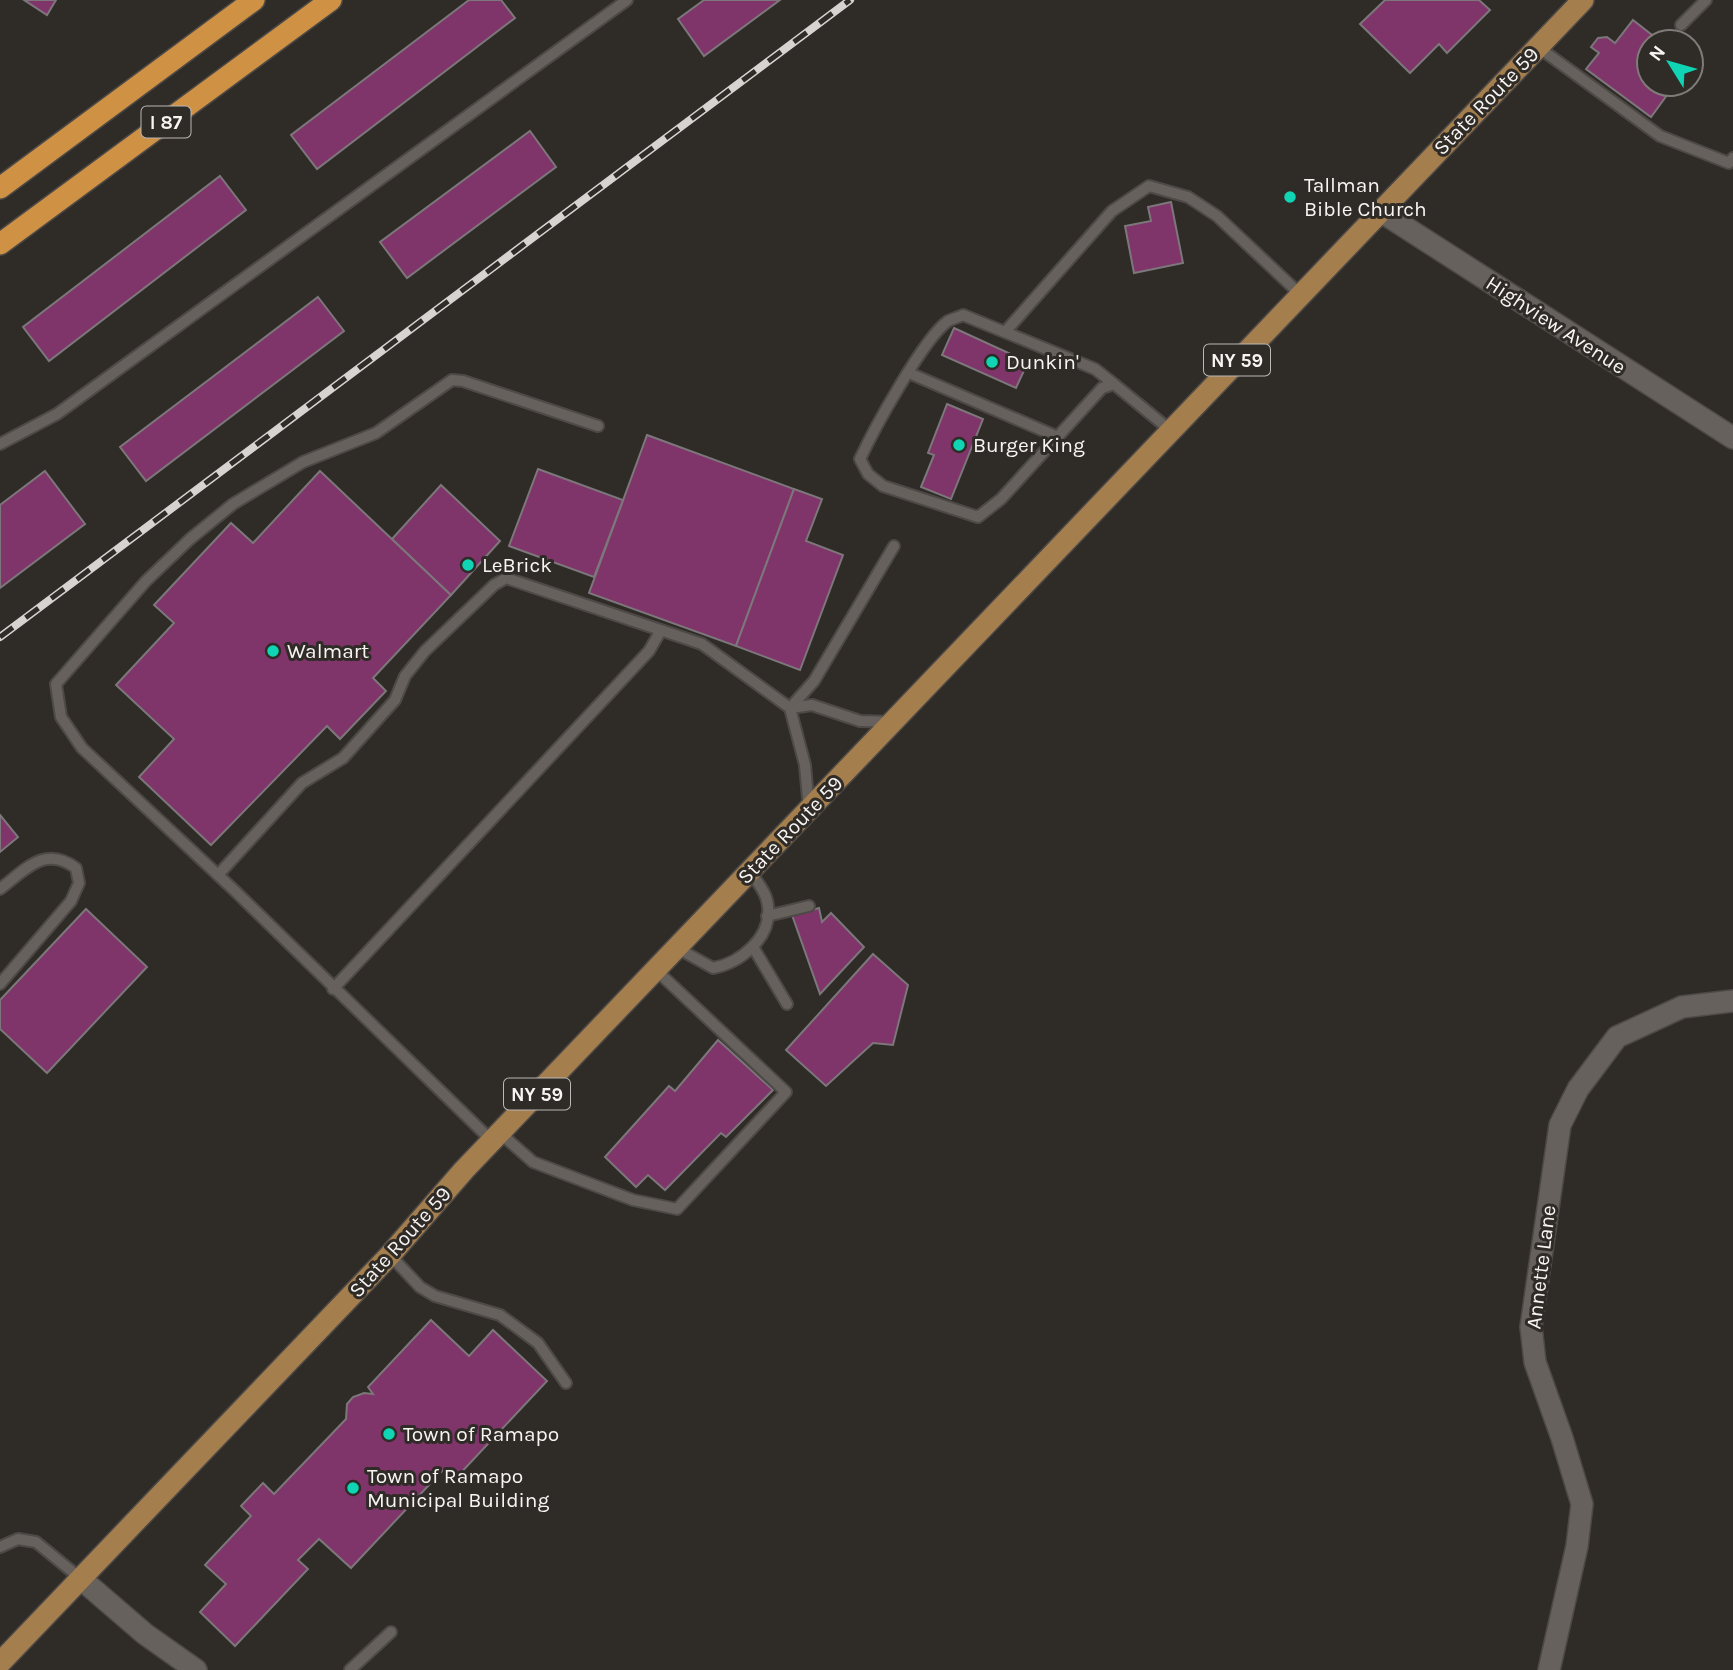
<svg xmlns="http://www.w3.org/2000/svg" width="1733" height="1670" font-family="Karla,sans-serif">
	<rect width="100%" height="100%" fill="#2f2b27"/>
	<g fill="#7f346a" stroke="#7c777a" stroke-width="2">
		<polygon points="24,0 56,0 47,15"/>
		<polygon points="469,0 501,0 515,18 317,169 291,135"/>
		<polygon points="704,0 780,0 704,56 678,19"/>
		<polygon points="1385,0 1479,0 1490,10 1447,53 1439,44 1410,73 1360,24"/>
		<polygon points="1633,20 1661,42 1649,42 1649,84 1675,84 1651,117 1586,69 1599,53 1591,47 1598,38 1607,37 1615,43"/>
		<polygon points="530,131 556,167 407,278 380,242"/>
		<polygon points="220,176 246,210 49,361 23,327"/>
		<polygon points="1171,202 1183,263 1134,273 1125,226 1151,221 1148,207"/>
		<polygon points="318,297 344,331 146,481 120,447"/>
		<polygon points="954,328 1028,362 1016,388 942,355"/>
		<polygon points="947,404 983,419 951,499 921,487 934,455 928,453"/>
		<polygon points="647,435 794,489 736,646 589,593"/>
		<polygon points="538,469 623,500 594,577 509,546"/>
		<polygon points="45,471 85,524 0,588 0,505"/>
		<polygon points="320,471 451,595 373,678 386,691 340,739 327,726 211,845 139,777 174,739 116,685 174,623 154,605 231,523 253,543"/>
		<polygon points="441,485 500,541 451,595 392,539"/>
		<polygon points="794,489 822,499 806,541 843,555 800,670 736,646"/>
		<polygon points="0,815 18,837 0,852"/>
		<polygon points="819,908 822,922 831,913 864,947 820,994 792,915"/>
		<polygon points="86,909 147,967 47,1073 0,1029 0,1000"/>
		<polygon points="873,954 908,985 893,1045 873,1043 826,1086 786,1050"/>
		<polygon points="718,1040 773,1090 726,1137 721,1133 665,1190 648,1175 636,1187 605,1157 669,1086 675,1091"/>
		<polygon points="431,1320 469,1356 493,1330 547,1381 455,1479 444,1469 351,1568 319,1539 298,1560 308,1569 235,1646 200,1612 226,1584 205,1565 251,1516 241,1506 263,1483 274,1494 346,1419 347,1404 353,1397 364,1393 373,1394 368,1387"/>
	</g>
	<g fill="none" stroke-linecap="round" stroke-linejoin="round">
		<defs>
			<g id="service">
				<polyline points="1681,25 1706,0"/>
				<polyline points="1538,47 1660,136 1729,163 1733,158"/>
				<polyline points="1005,332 1112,211 1149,186 1188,197 1217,216 1300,294"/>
				<polyline points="909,373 1058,437"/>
				<path d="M1114,384L1095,369L963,315C959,317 952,319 948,321C923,339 874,429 860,459L868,474L883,486L978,517L1001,499L1102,388L1114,384L1170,430"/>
				<polyline points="0,444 57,414 627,0"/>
				<polyline points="790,708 814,681 894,546"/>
				<polyline points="790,708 812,705 860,721 893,722"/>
				<polyline points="218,875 302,783 343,758 395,700 405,676 425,651 494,585 506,578 702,644 790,708 805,765 809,809"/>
				<path d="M0,889C26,869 45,845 76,868L79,883L71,901L0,984"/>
				<polyline points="767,916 809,906"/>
				<polyline points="753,947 787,1004"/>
				<path d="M677,948L713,968C740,963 772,938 768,906C767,893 757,882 750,871"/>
				<polyline points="333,989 649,651 660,632"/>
				<polyline points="500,1133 533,1162 633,1200 677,1209 786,1092 656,970"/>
				<polyline points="492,1141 234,890 82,748 61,717 56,684 146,581 190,539 233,504 303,462 376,433 452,380 463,381 598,426"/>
				<polyline points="390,1255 420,1287 435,1296 500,1315 538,1343 566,1383"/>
				<polyline points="0,1547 18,1539 36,1542 80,1578"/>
				<polyline points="350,1670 391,1632"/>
			</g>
			<g id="minor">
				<polyline points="1380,211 1733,438"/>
				<polyline points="80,1578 145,1634 196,1670"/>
				<polyline points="1549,1670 1577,1546 1582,1504 1562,1438 1535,1362 1531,1327 1560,1125 1578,1089 1617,1037 1682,1007 1733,1001"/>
			</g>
			<polyline id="primary" points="0,1663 390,1255 464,1170 1583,0"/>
			<g id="motorway">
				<polyline points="0,188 254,0"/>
				<polyline points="0,244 331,0"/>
			</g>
		</defs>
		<use href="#service" stroke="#4d4946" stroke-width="14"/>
		<use href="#minor" stroke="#4d4946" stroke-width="24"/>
		<use href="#primary" stroke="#4d4946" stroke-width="24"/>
		<use href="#motorway" stroke="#4d4946" stroke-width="24"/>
		<use href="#service" stroke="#66615d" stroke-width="10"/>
		<use href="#minor" stroke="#66615d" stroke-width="21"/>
		<use href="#primary" stroke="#a57e4e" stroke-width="21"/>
		<use href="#motorway" stroke="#cf9144" stroke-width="21"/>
		<defs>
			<polyline id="rail" points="0,637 850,0"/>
		</defs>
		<use href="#rail" stroke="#d6d3d1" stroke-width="8"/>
		<use href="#rail" stroke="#2f2b27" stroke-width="5" stroke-dasharray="16" stroke-linecap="butt"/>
	</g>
	<g fill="#10d5b4" stroke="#2f2b27" stroke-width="2.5">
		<circle cx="1290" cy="197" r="7"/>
		<circle cx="992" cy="362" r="7"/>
		<circle cx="959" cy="445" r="7"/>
		<circle cx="468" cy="565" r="7"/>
		<circle cx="273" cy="651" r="7"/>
		<circle cx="389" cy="1434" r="7"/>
		<circle cx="353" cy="1488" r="7"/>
	</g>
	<g text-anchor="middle" stroke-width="6" stroke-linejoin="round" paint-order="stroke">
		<g fill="#2f2b27" stroke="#bbb8b5" stroke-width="2">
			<rect x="141.5" y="106.5" width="49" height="31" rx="5"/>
			<rect x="1204" y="344.5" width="66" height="31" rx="5"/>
			<rect x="504" y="1078.5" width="66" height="31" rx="5"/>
		</g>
		<g font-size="19" font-weight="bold" fill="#f7f4f2">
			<text x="166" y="129">I 87</text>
			<text x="1237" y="367">NY 59</text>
			<text x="537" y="1101">NY 59</text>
		</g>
		<g font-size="21" fill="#f7f4f2" stroke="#2f2b27">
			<text transform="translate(1486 101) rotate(-46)" y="7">State Route 59</text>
			<text transform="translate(1556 325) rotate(33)" y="7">Highview Avenue</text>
			<text transform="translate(790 830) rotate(-46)" y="7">State Route 59</text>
			<text transform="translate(400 1242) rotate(-48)" y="7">State Route 59</text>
			<text transform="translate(1541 1267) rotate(-83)" y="7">Annette Lane</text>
		</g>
		<g font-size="21" fill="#f7f4f2" stroke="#2f2b27" text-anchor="start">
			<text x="1304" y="192">Tallman<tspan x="1304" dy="24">Bible Church</tspan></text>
			<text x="1006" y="369">Dunkin'</text>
			<text x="973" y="452">Burger King</text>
			<text x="482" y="572">LeBrick</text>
			<text x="287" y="658">Walmart</text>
			<text x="403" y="1441">Town of Ramapo</text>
			<text x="367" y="1483">Town of Ramapo<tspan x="367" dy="24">Municipal Building</tspan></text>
		</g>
	</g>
	<g transform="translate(1670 63) rotate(307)"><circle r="33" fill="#2f2b27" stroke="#7f7b78" stroke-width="2"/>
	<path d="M0-5L12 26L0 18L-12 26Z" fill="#10d5b4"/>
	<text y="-10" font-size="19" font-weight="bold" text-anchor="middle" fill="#f7f4f2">N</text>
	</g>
</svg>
